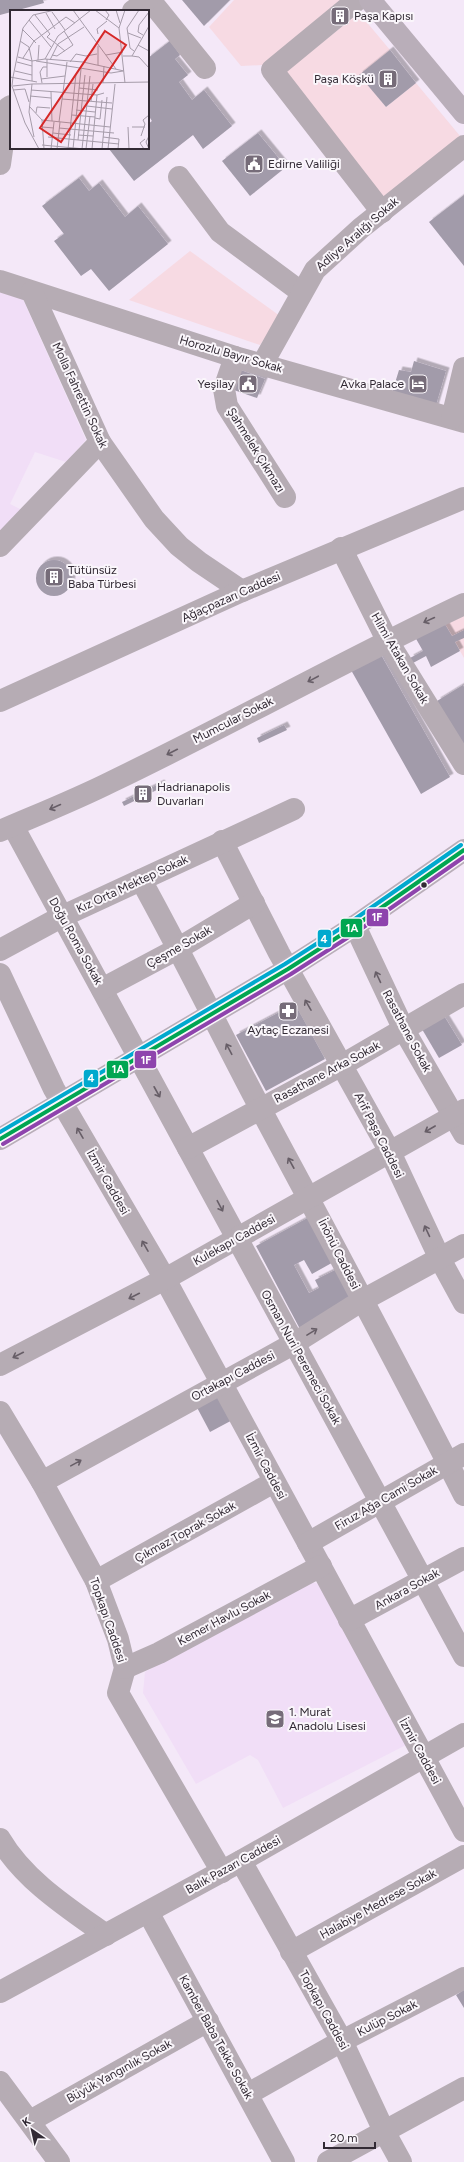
<svg xmlns="http://www.w3.org/2000/svg" width="464" height="2162" font-family="Figtree,sans-serif">
	<defs>
		<filter id="shadow"><feDropShadow dx="3.5" dy="-3.5" stdDeviation="0" flood-color="#0004"/></filter>
	</defs>
	<rect width="100%" height="100%" fill="#f4e8f8"/>
	<g fill="#f1def7">
		<polygon points="0,291 22,297 86,440 66,462 35,452 10,504 22,510 0,533"/>
		<polygon points="307,1581 319,1584 406,1745 283,1808 258,1760 250,1755 196,1784 143,1693 145,1672"/>
	</g>
	<g fill="#f7dae3">
		<polygon points="234,0 344,0 263,65 241,66 209,27"/>
		<polygon points="359,13 390,50 360,75 386,107 416,83 460,136 383,198 283,74"/>
		<polygon points="190,251 280,316 260,345 129,300"/>
		<polygon points="464,611 464,658 443,621"/>
	</g>
	<g fill="#a29baa" filter="url(#shadow)">
		<polygon points="0,0 43,0 44,3 0,15"/>
		<polygon points="182,0 230,0 204,26"/>
		<polygon points="170,41 180,55 175,59 188,75 179,82 192,100 204,90 232,126 203,149 193,135 134,181 109,149 148,148 148,124 152,121 148,115 148,58"/>
		<polygon points="390,50 416,83 386,107 359,75"/>
		<polygon points="258,133 286,167 250,196 222,161"/>
		<polygon points="79,178 89,191 99,183 125,217 138,206 168,244 109,291 91,269 81,276 54,241 64,234 42,206"/>
		<polygon points="464,195 464,266 429,222"/>
		<polygon points="414,361 446,371 434,412 391,396 399,370 411,372"/>
		<polygon points="238,369 265,379 257,398 231,389"/>
		<circle cx="54" cy="578" r="18"/>
		<polygon points="443,621 452,636 464,630 464,638 455,642 460,651 431,667 426,656 413,663 410,658 423,651 415,637"/>
		<polygon points="380,653 450,777 421,794 351,670"/>
		<polygon points="463,685 464,687 464,746 437,701"/>
		<polygon points="284,725 287,730 259,743 257,738"/>
		<polygon points="161,783 163,787 124,806 122,802"/>
		<polygon points="295,1004 325,1059 266,1091 236,1035"/>
		<polygon points="441,1011 462,1045 439,1058 419,1024"/>
		<polygon points="313,1215 337,1260 312,1274 304,1260 294,1265 309,1293 319,1288 315,1280 341,1267 358,1299 300,1329 256,1246"/>
		<polygon points="211,1389 238,1417 210,1432 193,1400"/>
		<polygon points="464,1990 464,2008 456,1995"/>
	</g>
	<g fill="none" stroke-linecap="round" stroke-linejoin="round">
		<g stroke="#b6acb4" stroke-width="22">
			<polyline points="150,0 205,68"/>
			<polyline points="357,0 272,70 382,212"/>
			<polyline points="133,11 147,0"/>
			<polyline points="0,164 8,108 11,106"/>
			<polyline points="179,177 220,232 301,292"/>
			<polyline points="0,281 235,357 464,422"/>
			<polyline points="32,292 100,442 154,519 179,546 199,562 242,591"/>
			<polyline points="235,357 224,389 227,406 285,497"/>
			<polyline points="263,363 315,270 361,228 464,146"/>
			<polyline points="452,418 464,368"/>
			<polyline points="0,546 100,442"/>
			<polyline points="341,548 387,640 464,764"/>
			<polyline points="0,701 242,591 464,498"/>
			<polyline points="13,826 464,1656"/>
			<path d="M0,831C37,815 75,800 111,782C230,725 345,660 464,604"/>
			<polyline points="222,841 279,953 390,1152 440,1259 464,1303"/>
			<path d="M141,880C182,954 219,1030 259,1106C328,1235 398,1364 464,1495"/>
			<polyline points="355,926 404,1030 464,1134"/>
			<polyline points="0,950 63,916 294,809"/>
			<polyline points="0,974 54,1089 165,1279 464,1831"/>
			<polyline points="102,989 179,948 254,903"/>
			<polyline points="188,1148 342,1065 464,994"/>
			<polyline points="0,1365 165,1279 464,1110"/>
			<polyline points="0,1412 42,1482 96,1581 118,1639 125,1668 118,1693 222,1872"/>
			<polyline points="42,1482 293,1344 363,1300 464,1245"/>
			<polyline points="308,1543 464,1454"/>
			<polyline points="96,1581 274,1482"/>
			<polyline points="349,1620 464,1558"/>
			<polyline points="125,1668 159,1653 321,1566"/>
			<path d="M0,1839C24,1880 68,1908 106,1935"/>
			<polyline points="241,1861 342,2041 384,2131 401,2162"/>
			<polyline points="148,1912 284,2162"/>
			<polyline points="291,1952 464,1856"/>
			<polyline points="0,1992 241,1861 464,1734"/>
			<polyline points="0,2082 59,2162"/>
			<polyline points="248,2094 342,2041 464,1978"/>
			<polyline points="30,2121 208,2021"/>
			<polyline points="328,2162 464,2088"/>
		</g>
		<g stroke="#b9aeb9" stroke-width="22">
			<polyline points="370,0 464,113"/>
			<polyline points="0,1139 288,969 355,926 464,850"/>
		</g>
		<defs>
			<polyline id="bus-1" points="0,1139 288,969 355,926 464,850"/>
			<polyline id="bus-2" points="3,1144 291,974 358,931 464,857"/>
			<polyline id="bus-3" points="0,1132 285,964 352,921 461,845"/>
		</defs>
		<use href="#bus-1" stroke="#faf6fb" stroke-width="7"/>
		<use href="#bus-2" stroke="#faf6fb" stroke-width="7"/>
		<use href="#bus-3" stroke="#faf6fb" stroke-width="7"/>
		<use href="#bus-1" stroke="#00a651" stroke-width="4"/>
		<use href="#bus-2" stroke="#8e44ad" stroke-width="4"/>
		<use href="#bus-3" stroke="#00a9ce" stroke-width="4"/>
	</g>
	<defs><path id="oneway-shaft" d="M-6 0H5M1.5-3L5.5 0L1.5 3" fill="none" stroke-width="1.6" stroke-linecap="round" stroke-linejoin="round"/></defs>
	<g stroke="#675e67">
		<use href="#oneway-shaft" transform="translate(429 620) rotate(155)"/>
		<use href="#oneway-shaft" transform="translate(313 679) rotate(152)"/>
		<use href="#oneway-shaft" transform="translate(172 752) rotate(153)"/>
		<use href="#oneway-shaft" transform="translate(55 807) rotate(156)"/>
		<use href="#oneway-shaft" transform="translate(378 977) rotate(-115)"/>
		<use href="#oneway-shaft" transform="translate(308 1005) rotate(-120)"/>
		<use href="#oneway-shaft" transform="translate(229 1049) rotate(-118)"/>
		<use href="#oneway-shaft" transform="translate(157 1092) rotate(61)"/>
		<use href="#oneway-shaft" transform="translate(430 1129) rotate(150)"/>
		<use href="#oneway-shaft" transform="translate(80 1133) rotate(-120)"/>
		<use href="#oneway-shaft" transform="translate(291 1163) rotate(-119)"/>
		<use href="#oneway-shaft" transform="translate(220 1206) rotate(62)"/>
		<use href="#oneway-shaft" transform="translate(427 1231) rotate(-115)"/>
		<use href="#oneway-shaft" transform="translate(145 1246) rotate(-120)"/>
		<use href="#oneway-shaft" transform="translate(134 1296) rotate(153)"/>
		<use href="#oneway-shaft" transform="translate(312 1332) rotate(-32)"/>
		<use href="#oneway-shaft" transform="translate(18 1355) rotate(153)"/>
		<use href="#oneway-shaft" transform="translate(76 1463) rotate(-29)"/>
	</g>
	<defs>
		<symbol id="building-square" viewBox="-11 -11 22 22"><rect x="-9" y="-9" width="18" height="18" rx="4" fill="#766c79" stroke="#faf6fb"/><path d="M-4-6H4V6H1V3H-1V6H-4ZM-2.5-4.3h1.7v1.8h-1.7ZM.8-4.3h1.7v1.8H.8ZM-2.5-1h1.7V.8h-1.7ZM.8-1h1.7V.8H.8Z" fill="#fff"/></symbol>
		<symbol id="civic-square" viewBox="-11 -11 22 22"><rect x="-9" y="-9" width="18" height="18" rx="4" fill="#766c79" stroke="#faf6fb"/><path d="M-.6-6.5H3V-4.5H.6V-3L4-1V1h2V6H-6V1h2V-1L-.6-3ZM-1.2 2.5V6h2.4V2.5Z" fill="#fff"/></symbol>
		<symbol id="hotel-square" viewBox="-11 -11 22 22"><rect x="-9" y="-9" width="18" height="18" rx="4" fill="#766c79" stroke="#faf6fb"/><path d="M-6-4.5h1.5V1H6V5H4.5V3h-9V5H-6ZM-4 0a1.8 1.8 0 1 1 3.6 0ZM.5 0V-2.5h3Q6-2.5 6 0Z" fill="#fff"/></symbol>
		<symbol id="pharmacy-square" viewBox="-11 -11 22 22"><rect x="-9" y="-9" width="18" height="18" rx="4" fill="#766c79" stroke="#faf6fb"/><path d="M-2-6h4v4h4v4h-4v4h-4v-4h-4v-4h4Z" fill="#fff"/></symbol>
		<symbol id="school-square" viewBox="-11 -11 22 22"><rect x="-9" y="-9" width="18" height="18" rx="4" fill="#766c79" stroke="#faf6fb"/><path d="M0-5L7-2L0 1L-7-2ZM-4 1L0 2.5L4 1V4Q0 6-4 4Z" fill="#fff"/></symbol>
	</defs>
	<g fill-rule="evenodd">
		<use href="#building-square" x="329" y="5" width="22" height="22"/>
		<use href="#building-square" x="377" y="68" width="22" height="22"/>
		<use href="#civic-square" x="243" y="153" width="22" height="22"/>
		<use href="#civic-square" x="237" y="373" width="22" height="22"/>
		<use href="#hotel-square" x="407" y="373" width="22" height="22"/>
		<use href="#building-square" x="43" y="566" width="22" height="22"/>
		<use href="#building-square" x="132" y="783" width="22" height="22"/>
		<use href="#pharmacy-square" x="277" y="1000" width="22" height="22"/>
		<use href="#school-square" x="264" y="1708" width="22" height="22"/>
	</g>
	<circle fill="#322a34" stroke="#faf6fb" stroke-width="1.5" cx="424" cy="885" r="3.5"/>
	<g text-anchor="middle" stroke-width="4" stroke-linejoin="round" paint-order="stroke">
		<g font-size="12" fill="#322a34" stroke="#faf6fb" text-anchor="start">
			<text x="354" y="20">Paşa Kapısı</text>
			<text x="374" y="83" text-anchor="end">Paşa Köşkü</text>
			<text x="268" y="168">Edirne Valiliği</text>
			<text x="234" y="388" text-anchor="end">Yeşilay</text>
			<text x="404" y="388" text-anchor="end">Avka Palace</text>
			<text x="68" y="574">Tütünsüz<tspan x="68" dy="14">Baba Türbesi</tspan></text>
			<text x="157" y="791">Hadrianapolis<tspan x="157" dy="14">Duvarları</tspan></text>
			<text x="288" y="1034" text-anchor="middle">Aytaç Eczanesi</text>
			<text x="289" y="1716">1. Murat<tspan x="289" dy="14">Anadolu Lisesi</tspan></text>
		</g>
		<g font-size="12" fill="#322a34" stroke="#faf6fb">
			<text transform="translate(357 234) rotate(-41)" y="4">Adliye Aralığı Sokak</text>
			<text transform="translate(231 354) rotate(16)" y="4">Horozlu Bayır Sokak</text>
			<text transform="translate(80 395) rotate(65)" y="4">Molla Fahrettin Sokak</text>
			<text transform="translate(256 450) rotate(58)" y="4">Şahmelek Çıkmazı</text>
			<text transform="translate(231 597) rotate(-24)" y="4">Ağaçpazarı Caddesi</text>
			<text transform="translate(400 658) rotate(60)" y="4">Hilmi Atakan Sokak</text>
			<text transform="translate(233 720) rotate(-27)" y="4">Mumcular Sokak</text>
			<text transform="translate(132 884) rotate(-25)" y="4">Kız Orta Mektep Sokak</text>
			<text transform="translate(76 941) rotate(61)" y="4">Doğu Roma Sokak</text>
			<text transform="translate(179 947) rotate(-30)" y="4">Çeşme Sokak</text>
			<text transform="translate(407 1031) rotate(62)" y="4">Rasathane Sokak</text>
			<text transform="translate(327 1072) rotate(-28)" y="4">Rasathane Arka Sokak</text>
			<text transform="translate(379 1135) rotate(63)" y="4">Arif Paşa Caddesi</text>
			<text transform="translate(108 1182) rotate(60)" y="4">İzmir Caddesi</text>
			<text transform="translate(234 1240) rotate(-29)" y="4">Kulekapı Caddesi</text>
			<text transform="translate(339 1254) rotate(63)" y="4">İnönü Caddesi</text>
			<text transform="translate(301 1357) rotate(61)" y="4">Osman Nuri Peremeci Sokak</text>
			<text transform="translate(233 1376) rotate(-28)" y="4">Ortakapı Caddesi</text>
			<text transform="translate(266 1466) rotate(62)" y="4">İzmir Caddesi</text>
			<text transform="translate(386 1498) rotate(-30)" y="4">Firuz Ağa Cami Sokak</text>
			<text transform="translate(185 1532) rotate(-29)" y="4">Çıkmaz Toprak Sokak</text>
			<text transform="translate(407 1589) rotate(-29)" y="4">Ankara Sokak</text>
			<text transform="translate(224 1618) rotate(-28)" y="4">Kemer Havlu Sokak</text>
			<text transform="translate(108 1620) rotate(71)" y="4">Topkapı Caddesi</text>
			<text transform="translate(420 1751) rotate(61)" y="4">İzmir Caddesi</text>
			<text transform="translate(233 1865) rotate(-29)" y="4">Balık Pazarı Caddesi</text>
			<text transform="translate(378 1904) rotate(-29)" y="4">Halabiye Medrese Sokak</text>
			<text transform="translate(324 2010) rotate(61)" y="4">Topkapı Caddesi</text>
			<text transform="translate(387 2018) rotate(-27)" y="4">Kulüp Sokak</text>
			<text transform="translate(216 2037) rotate(61)" y="4">Kamber Baba Tekke Sokak</text>
			<text transform="translate(119 2071) rotate(-29)" y="4">Büyük Yangınlık Sokak</text>
		</g>
	</g>
	<g transform="translate(10 10)">
		<rect width="139" height="139" fill="#f4e8f8"/>
		<path fill="none" stroke="#a69caa" stroke-width="1" d="M63,0L106,59M85,0L109,18M95,0L99,5L96,10M106,0L110,13M42,2L55,20M36,3L45,19M25,5L40,24L37,27L44,32M19,10L41,37M12,19L26,33M118,23L131,28M88,24L87,19L97,11M133,25L128,22L129,15L139,2M10,31L19,37L22,51V71M44,32L55,41M128,35L139,41M88,36V55M124,41L120,38L117,18L129,0M42,45L47,46L63,35L54,21M96,45L113,42M113,46H122L139,16M122,46L129,47L139,58M8,47L22,51L35,49L73,52L114,61M13,48L24,31L56,7L65,13M35,49L48,26L81,0M28,50L29,35M40,50L48,34L74,17M26,51L101,63L113,61M7,52L22,56M60,52L66,44L76,46L87,44M5,61L22,65M0,67L27,72M3,67L13,18L23,5L45,0M3,67L2,76L15,113L29,139M37,67V49M31,69L55,66M32,73L30,62L33,57H37M93,73L94,56M115,73L109,18L115,0M22,74L139,72M3,76L22,74L19,102L24,127M69,78L88,80M3,80L15,79L19,92M21,80L87,85L94,83M41,82L42,111M20,86L41,88M52,89L102,93M81,91L83,74M19,96L32,110M77,96L102,99M66,100L85,102M26,103L27,97L40,98M62,105L85,107M85,108L90,109L92,90M32,110L100,117M32,110L34,139M49,112L57,52M135,114L133,110L139,105M32,117L44,118M118,117L119,139M122,117H135M49,118L104,123M43,123L61,125M68,125L83,126M131,126L135,114M38,127L109,134M93,127L109,129L108,139M68,130L75,65M32,135L75,139M41,139L44,112M47,139L50,112M58,139L66,64M63,139L71,59M72,139L80,66M76,139L80,106M82,139L87,85M92,139L97,87M98,139L105,74M134,139L130,133L135,129M139,139L136,132L139,126"/>
		<path fill="#d62828" fill-opacity="0.15" stroke="#d62828" stroke-width="2" d="M95,21L116,35L51,132L30,118Z"/>
		<rect width="139" height="139" fill="none" stroke="#322a34" stroke-width="2"/>
	</g>
	<g stroke="#faf6fb" stroke-width="1.5">
		<rect x="366" y="908" width="23" height="19" rx="4" fill="#8e44ad"/>
		<rect x="340" y="918" width="23" height="20" rx="4" fill="#00a651"/>
		<rect x="317" y="929" width="15" height="19" rx="4" fill="#00a9ce"/>
		<rect x="134" y="1050" width="23" height="19" rx="4" fill="#8e44ad"/>
		<rect x="106" y="1060" width="23" height="19" rx="4" fill="#00a651"/>
		<rect x="83" y="1069" width="16" height="19" rx="4" fill="#00a9ce"/>
	</g>
	<g font-size="11" text-anchor="middle" font-weight="bold" fill="#fff">
		<text x="377" y="921">1F</text>
		<text x="352" y="932">1A</text>
		<text x="324" y="943">4</text>
		<text x="146" y="1064">1F</text>
		<text x="118" y="1073">1A</text>
		<text x="91" y="1082">4</text>
	</g>
	<g transform="translate(32 2130) rotate(326)" stroke="#faf6fb" stroke-width="3" paint-order="stroke">
	<path d="M0-3L7 15L0 10L-7 15Z" fill="#322a34"/>
	<text y="-6" font-size="11" font-weight="bold" text-anchor="middle" fill="#322a34">K</text>
	</g>
	<path d="M324 2142v6h51v-6" fill="none" stroke="#322a34" stroke-width="2"/>
	<text x="330" y="2142" font-size="12" fill="#322a34" stroke="#faf6fb" stroke-width="3" paint-order="stroke">20 m</text>
</svg>
